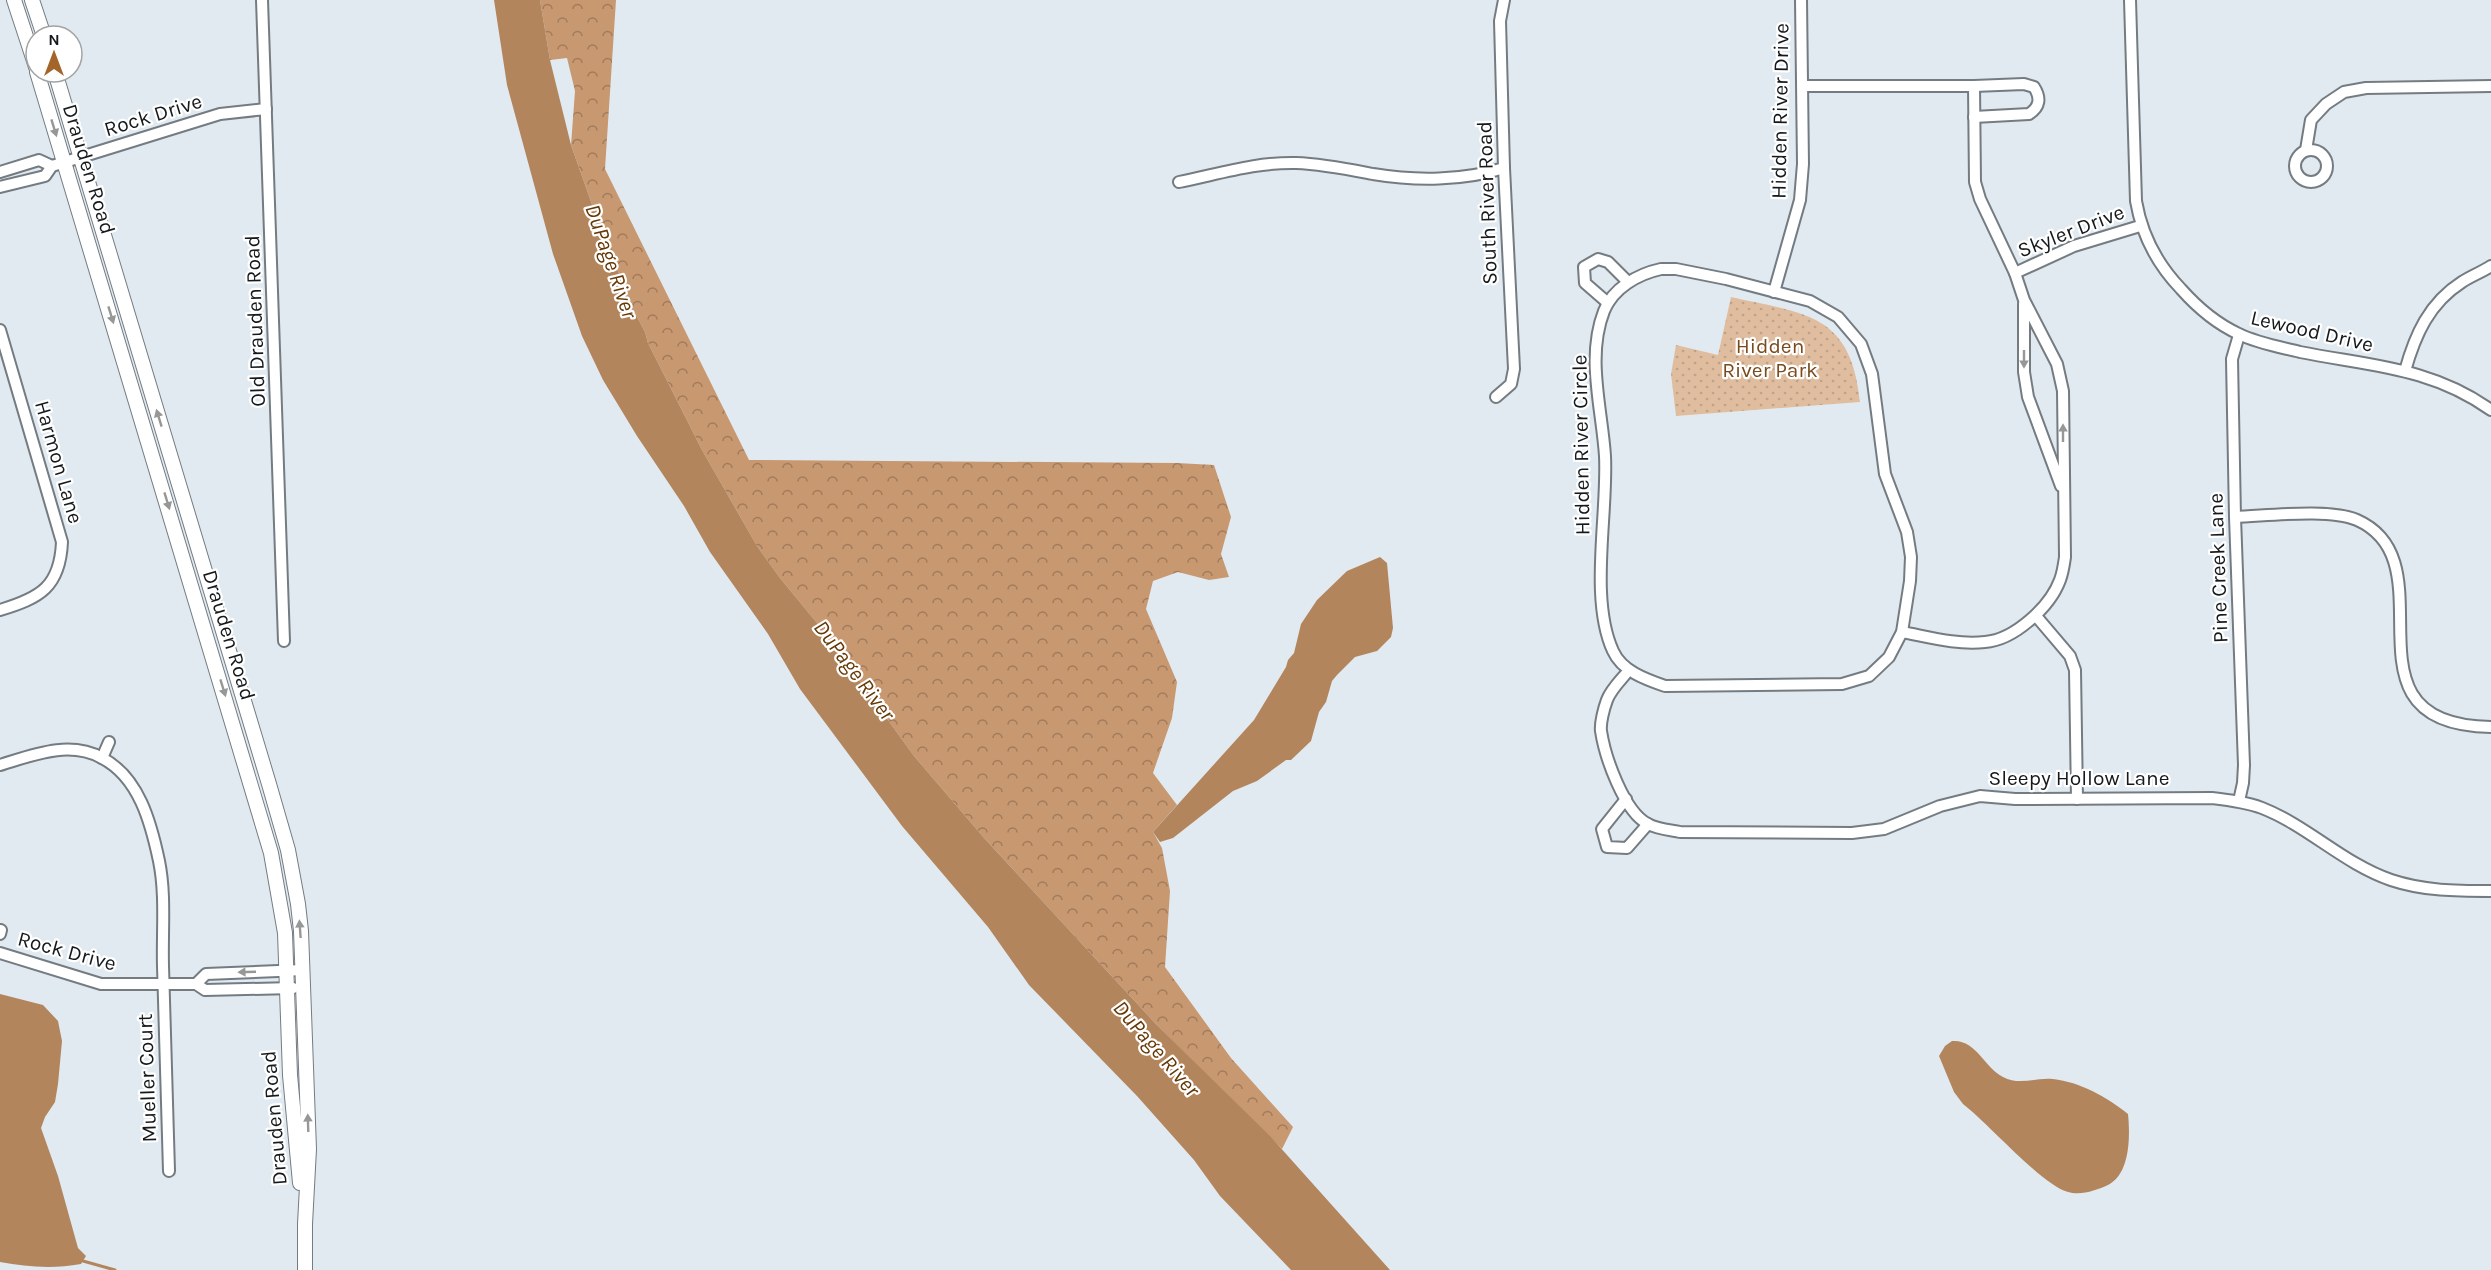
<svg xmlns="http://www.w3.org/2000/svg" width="2491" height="1270" font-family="Karla,sans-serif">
	<defs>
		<pattern id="grass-dots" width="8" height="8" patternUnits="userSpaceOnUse" patternTransform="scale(1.5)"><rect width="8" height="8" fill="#e0bd9f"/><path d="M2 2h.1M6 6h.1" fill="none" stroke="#bfa288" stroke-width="1.8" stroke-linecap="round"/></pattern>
		<pattern id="forest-crowns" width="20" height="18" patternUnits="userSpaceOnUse" patternTransform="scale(1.5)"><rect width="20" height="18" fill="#c89870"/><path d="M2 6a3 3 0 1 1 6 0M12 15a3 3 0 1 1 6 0" fill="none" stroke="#a17b5b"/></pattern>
	</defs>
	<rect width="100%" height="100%" fill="#e1eaf1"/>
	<path fill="url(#grass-dots)" d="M1731,297C1806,314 1851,313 1860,402L1676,416L1671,374L1676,345L1718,355Z"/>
	<polygon fill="url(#forest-crowns)" points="540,0 616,0 605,169 749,460 1177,463 1214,465 1231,517 1221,554 1229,577 1209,580 1178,572 1153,581 1146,609 1177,682 1172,718 1153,773 1177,805 1153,832 1162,848 1170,891 1165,967 1231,1058 1293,1127 1282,1149 1155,1023 985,839 914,756 822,629 780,578 757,546 702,450 648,343 645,332 634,311 600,227 571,145 575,91 567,58 550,60"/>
	<g fill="#b3855d">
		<polygon points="494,0 540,0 550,60 571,145 600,227 634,311 645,332 648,343 702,450 757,546 780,578 822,629 914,756 985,839 1155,1023 1270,1136 1390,1270 1291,1270 1220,1196 1194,1160 1137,1096 1029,985 988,927 902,826 800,689 768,634 710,552 684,506 637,436 603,380 582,336 553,254 507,85"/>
		<polygon points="1380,557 1387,563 1393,628 1391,637 1377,651 1355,657 1337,675 1332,681 1326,702 1319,712 1311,741 1291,760 1286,760 1257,781 1233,791 1173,838 1160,842 1153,832 1254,720 1286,667 1288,660 1294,653 1301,624 1317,600 1347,571"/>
		<path d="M0,994L43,1005L58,1021L62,1041L58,1084L55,1102L45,1117L41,1128L58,1176L78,1248L86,1256L81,1264C53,1269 27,1267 0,1262Z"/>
		<path d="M1952,1041C1976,1039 1984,1067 2003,1077C2020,1086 2036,1077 2053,1079C2080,1082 2107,1097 2128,1114C2130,1134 2131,1174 2108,1185C2097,1190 2081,1196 2068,1192C2042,1185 1989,1124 1963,1104L1954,1092L1939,1056L1945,1046Z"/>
	</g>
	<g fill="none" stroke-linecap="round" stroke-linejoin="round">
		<polyline stroke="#b3855d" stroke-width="3" points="83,1261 115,1270"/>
		<defs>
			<g id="minor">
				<polyline points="262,0 284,641"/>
				<path d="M2130,0L2136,201C2142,236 2157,264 2181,289C2197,307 2217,324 2239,334C2257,343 2280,347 2300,352C2370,366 2431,367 2491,410"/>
				<path d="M1803,86H1974L1975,182L1980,199L2015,273L2024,300L2057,364L2063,391L2065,557C2064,564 2063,572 2060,580C2050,607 2014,640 1985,642C1956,645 1929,637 1902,632"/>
				<path d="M1974,86L2024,84L2034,87C2041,98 2040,107 2029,114L1974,117"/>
				<polyline points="2306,150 2311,120 2326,104 2344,92 2366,88 2491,86"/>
				<circle cx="2311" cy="166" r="16"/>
				<polyline points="0,172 39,160 52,166"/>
				<path d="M1179,182C1219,174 1256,162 1296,163C1323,164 1347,169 1373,174C1415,181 1463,181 1504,168"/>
				<polyline points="0,187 45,176 52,166 220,114 266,109"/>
				<path d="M1661,269H1676L1726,279L1810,301L1838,317L1861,344L1872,374L1885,474L1907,532L1911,557L1910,581L1902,632L1889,657L1869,676L1842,684L1665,686C1645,679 1622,671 1613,651C1589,599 1608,514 1605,456C1602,409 1586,357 1604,311C1613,288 1638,274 1661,269Z"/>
				<polyline points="2015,273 2074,246 2140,226"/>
				<polyline points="1774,292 1800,200 1803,164 1801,0"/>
				<polyline points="1608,303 1585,283 1584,267 1598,259 1608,262 1628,282"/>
				<polyline points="2024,304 2024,372 2028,397 2061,486"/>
				<path d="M0,330L62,542C60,587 40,598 0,610"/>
				<polyline points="2239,335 2232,359 2235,517 2244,765 2243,783 2239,801"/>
				<path d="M2405,371C2415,335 2429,303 2462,282C2471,276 2482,272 2491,266"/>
				<polyline points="1496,397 1511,384 1514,369 1504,168 1500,21 1504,0"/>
				<path d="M2235,517C2267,516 2329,508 2357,520C2454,563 2331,725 2491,727"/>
				<polyline points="2036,616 2070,656 2075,670 2077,799"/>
				<path d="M1629,670C1622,679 1611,689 1607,700C1604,708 1600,723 1601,731C1605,757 1624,812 1648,824C1657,829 1670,830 1680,832L1852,833L1884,829L1940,806L1980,796L2015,799L2212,798C2229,800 2246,802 2262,808C2308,826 2344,864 2391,880C2424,891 2456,891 2491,891"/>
				<polyline points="102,758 109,742"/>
				<path d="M0,765C33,755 69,740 102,758C139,777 151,823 159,861C166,895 162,932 163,966C165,1034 167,1103 169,1171"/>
				<polyline points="1626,799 1602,829 1607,847 1627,848 1648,824"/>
				<polyline points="0,934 1,930"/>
				<polyline points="0,953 101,984 196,984 205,990 293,988"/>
				<polyline points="196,984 206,974 303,970"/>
			</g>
			<g id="tertiary">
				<polyline points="14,0 36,67"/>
				<polyline points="32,0 44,36"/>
				<polyline points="37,72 271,853 285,933 290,1075 300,1183"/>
				<polyline points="55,72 269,784 288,850 298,904 301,931 309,1149 305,1224 305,1270"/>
			</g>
		</defs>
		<use href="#minor" stroke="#747c82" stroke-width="14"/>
		<use href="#tertiary" stroke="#747c82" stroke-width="16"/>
		<use href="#minor" stroke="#fff" stroke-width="10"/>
		<use href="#tertiary" stroke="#fff" stroke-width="14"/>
	</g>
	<defs><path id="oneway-solid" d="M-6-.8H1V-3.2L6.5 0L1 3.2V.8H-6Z" transform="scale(1.5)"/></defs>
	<g fill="#969898">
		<use href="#oneway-solid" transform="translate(54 128) rotate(73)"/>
		<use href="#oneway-solid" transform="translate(111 315) rotate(73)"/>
		<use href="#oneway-solid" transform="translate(2024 359) rotate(90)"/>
		<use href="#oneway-solid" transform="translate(159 418) rotate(-107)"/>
		<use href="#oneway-solid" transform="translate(2063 433) rotate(-90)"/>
		<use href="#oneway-solid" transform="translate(167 501) rotate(73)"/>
		<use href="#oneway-solid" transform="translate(223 688) rotate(73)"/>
		<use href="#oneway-solid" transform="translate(300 929) rotate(-94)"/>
		<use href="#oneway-solid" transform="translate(247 972) rotate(178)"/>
		<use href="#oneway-solid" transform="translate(308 1123) rotate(-92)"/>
	</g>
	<g text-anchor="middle" stroke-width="4.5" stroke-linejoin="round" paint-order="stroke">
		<g font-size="21" fill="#15191b" stroke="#fff">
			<text transform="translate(1780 111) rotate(-89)" y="7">Hidden River Drive</text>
			<text transform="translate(153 115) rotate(-17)" y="7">Rock Drive</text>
			<text transform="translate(89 169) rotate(73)" y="7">Drauden Road</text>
			<text transform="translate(1487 203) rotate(-92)" y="7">South River Road</text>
			<text transform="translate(2071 231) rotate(-21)" y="7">Skyler Drive</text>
			<text transform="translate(255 321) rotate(-92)" y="7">Old Drauden Road</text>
			<text transform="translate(2312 331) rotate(13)" y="7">Lewood Drive</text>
			<text transform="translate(1581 445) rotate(-91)" y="7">Hidden River Circle</text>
			<text transform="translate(59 462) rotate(74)" y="7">Harmon Lane</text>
			<text transform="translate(2218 568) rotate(-92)" y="7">Pine Creek Lane</text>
			<text transform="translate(229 635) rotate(73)" y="7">Drauden Road</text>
			<text x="2079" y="785">Sleepy Hollow Lane</text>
			<text transform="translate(67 951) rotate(15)" y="7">Rock Drive</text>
			<text transform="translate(147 1078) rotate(-92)" y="7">Mueller Court</text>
			<text transform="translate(274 1118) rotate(-95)" y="7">Drauden Road</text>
		</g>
		<g font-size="21" fill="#794a1c" stroke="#fff">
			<text x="1770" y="353">Hidden<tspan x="1770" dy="24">River Park</tspan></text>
		</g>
		<g font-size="22" font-style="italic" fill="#663805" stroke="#fff">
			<text transform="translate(612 261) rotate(71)" y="8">DuPage River</text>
			<text transform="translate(855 670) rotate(53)" y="8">DuPage River</text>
			<text transform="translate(1157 1048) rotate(49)" y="8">DuPage River</text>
		</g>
	</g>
	<g transform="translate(54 54)"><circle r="28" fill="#ffffff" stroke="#a1a3a4" stroke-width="1.5"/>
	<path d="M0-4.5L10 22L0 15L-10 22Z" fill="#a3652a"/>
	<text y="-9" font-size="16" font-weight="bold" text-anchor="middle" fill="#15191b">N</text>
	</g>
</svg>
